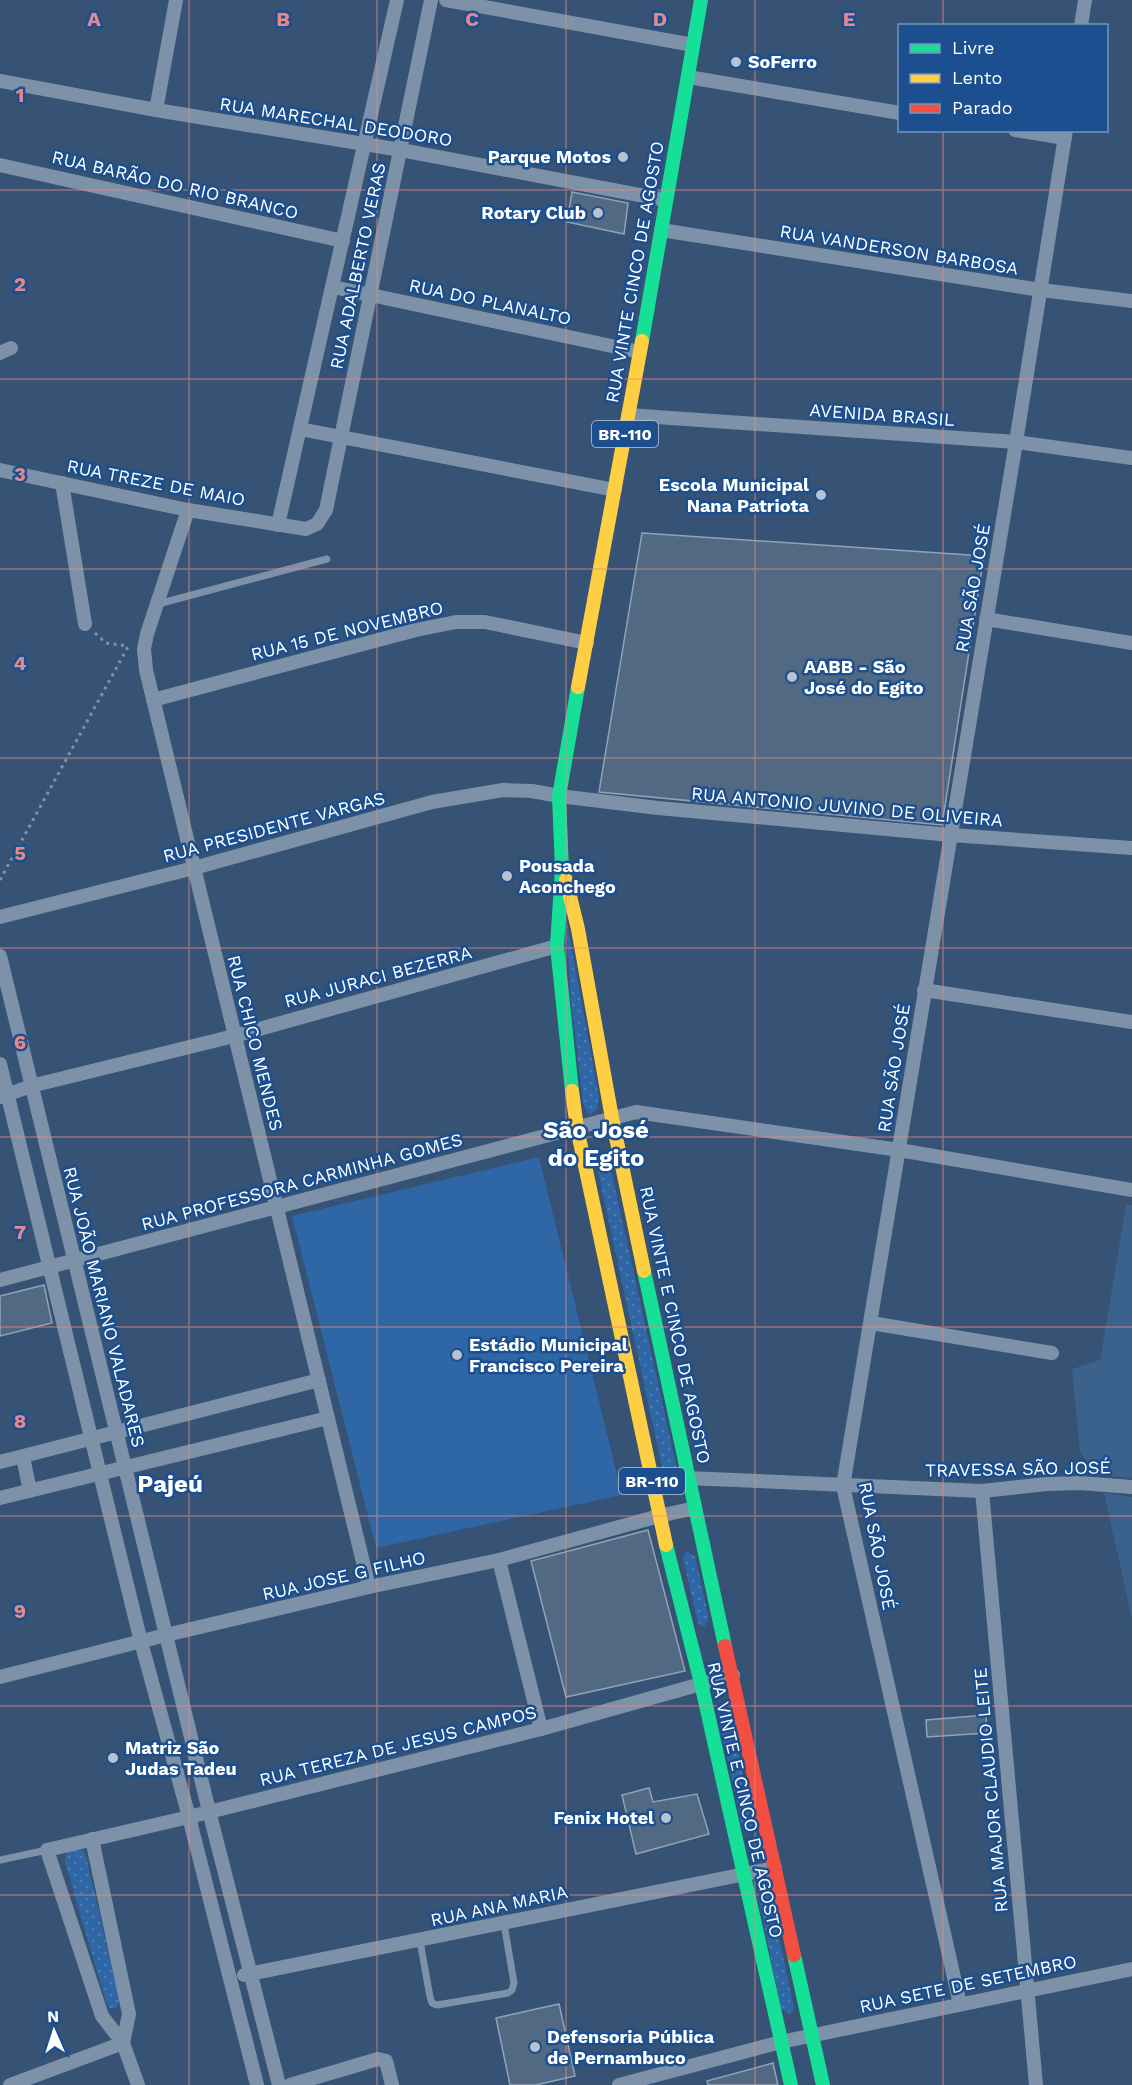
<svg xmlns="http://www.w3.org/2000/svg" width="1132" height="2085" font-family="'Work Sans',sans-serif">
	<defs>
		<pattern id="park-dots" width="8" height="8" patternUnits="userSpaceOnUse" patternTransform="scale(1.5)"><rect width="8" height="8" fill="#2f66a5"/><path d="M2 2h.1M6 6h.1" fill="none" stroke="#4e7db2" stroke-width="1.8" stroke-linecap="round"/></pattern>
	</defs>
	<rect width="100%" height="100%" fill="#365274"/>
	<polygon fill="#2f66a5" points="539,1157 622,1495 376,1548 292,1216"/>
	<g fill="url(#park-dots)">
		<polygon points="566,917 599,1097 597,1109 589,1116 583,1103 570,991"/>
		<polygon points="601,1158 609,1161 678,1474 676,1478 667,1480 664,1476 597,1167"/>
		<polygon points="688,1552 695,1556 709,1620 705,1626 702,1626 698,1623 683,1559 684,1554"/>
		<polygon points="723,1714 727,1714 731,1719 754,1828 749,1834 743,1830 719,1722 720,1716"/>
		<polygon points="79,1848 84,1851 86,1856 119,1999 118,2006 115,2008 109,2008 106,2002 65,1862 65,1854 70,1849"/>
		<polygon points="761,1887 765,1888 769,1892 794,2007 793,2011 790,2014 781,2009 757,1890"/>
	</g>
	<g fill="#3b618d">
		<polygon points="1126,1204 1132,1205 1132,1478 1097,1475 1080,1452 1072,1369 1100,1360"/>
		<polygon points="1104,1493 1132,1497 1132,1619"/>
	</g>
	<g fill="#526984" stroke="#92a2b6" stroke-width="1.5">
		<polygon points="572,192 628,203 624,234 567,222"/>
		<polygon points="642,533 984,556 942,825 599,792"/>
		<polygon points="44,1285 52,1323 0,1336 0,1296"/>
		<polygon points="648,1530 685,1671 566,1697 531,1561"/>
		<polygon points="986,1715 987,1733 927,1737 926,1720"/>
		<polygon points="649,1788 653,1802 697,1794 709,1834 636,1854 622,1795"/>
		<polygon points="559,2004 575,2076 536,2085 510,2085 496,2018"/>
		<polygon points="773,2063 778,2085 708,2085 707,2081"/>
	</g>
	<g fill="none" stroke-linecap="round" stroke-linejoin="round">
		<g stroke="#7d92a8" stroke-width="3" stroke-dasharray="3 4.5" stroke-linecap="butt">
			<polyline points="95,633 106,643 128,646"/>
			<polyline points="0,880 129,645"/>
		</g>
		<g stroke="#7d92a8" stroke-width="7">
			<polyline points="158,604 327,559"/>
			<polyline points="0,1860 47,1850"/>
			<polyline points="420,1941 430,1997 432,2003 437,2005 508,1993 512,1990 514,1983 504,1924"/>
		</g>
		<g stroke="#7d92a8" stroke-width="14">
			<polyline points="446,0 693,45"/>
			<polyline points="1081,26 1085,0"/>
			<polyline points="688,77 900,113"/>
			<polyline points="0,81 156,110 401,150 666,200"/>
			<polyline points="156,110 176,0"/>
			<polyline points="1015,130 1065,138"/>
			<polyline points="0,165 343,241"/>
			<polyline points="661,230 1041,290 1132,301"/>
			<polyline points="333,287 640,352"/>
			<polyline points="0,353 11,348"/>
			<polyline points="628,415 1016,442 1132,458"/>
			<polyline points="300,429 615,490"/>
			<polyline points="0,470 188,510 306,529 317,524 326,510 431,0"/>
			<polyline points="62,483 85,624"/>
			<polyline points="188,510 147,634 144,649 146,670 369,1587"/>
			<polyline points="278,525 397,0"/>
			<polyline points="986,619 1132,643"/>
			<polyline points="153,700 416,630 456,622 485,622 587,643"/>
			<polyline points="0,917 194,868 432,802 503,790 532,791 559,796 658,808 951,835 1132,848"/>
			<polyline points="0,956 209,1811 279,2085"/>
			<polyline points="924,990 1132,1022"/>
			<polyline points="0,1064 141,1642 189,1817 257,2085"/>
			<polyline points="1,1097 31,1086 234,1036 557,946"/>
			<polyline points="0,1280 636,1112 899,1150 1132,1190"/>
			<polyline points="871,1323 1052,1353"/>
			<polyline points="23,1457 30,1491"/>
			<polyline points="0,1462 319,1380"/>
			<polyline points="688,1478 982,1491 1047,1484 1080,1483 1132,1487"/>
			<polyline points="982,1491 1036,2085"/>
			<polyline points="0,1498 328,1418"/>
			<polyline points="499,1560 541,1729"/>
			<polyline points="0,1677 166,1635 369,1587 499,1560 659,1516 695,1508"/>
			<polyline points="92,1839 129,2014 123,2043"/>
			<polyline points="244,1975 775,1868"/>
			<polyline points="960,2004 843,1486 1016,442 1066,130"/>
			<polyline points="10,2085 123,2043"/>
			<polyline points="138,2085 123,2043 102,2016 47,1850 189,1817 541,1729 733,1675"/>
			<polyline points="290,2085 378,2059 386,2061 392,2085"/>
			<polyline points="619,2085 781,2042 1132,1969"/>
		</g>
		<g stroke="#16e098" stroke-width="14">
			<polyline points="642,341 701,0"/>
			<polyline points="572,1091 557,946 562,869 559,796 578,687"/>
			<polyline points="644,1271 725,1646"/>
			<polyline points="666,1545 701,1683 791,2085"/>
			<polyline points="794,1955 823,2085"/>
		</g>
		<g stroke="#ffcf43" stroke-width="14">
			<polyline points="578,687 642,341"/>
			<polyline points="566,880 578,929 612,1118 644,1271"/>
			<polyline points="572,1091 577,1128 666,1545"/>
		</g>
		<polyline stroke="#f24e42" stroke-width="14" points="725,1646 794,1955"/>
	</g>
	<path fill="none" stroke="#e88989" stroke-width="1.5" stroke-opacity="0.55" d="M189,0V2085M377,0V2085M566,0V2085M755,0V2085M943,0V26M943,130V2085M0,190H1132M0,379H1132M0,569H1132M0,758H1132M0,948H1132M0,1137H1132M0,1327H1132M0,1516H1132M0,1706H1132M0,1895H1132"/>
	<g fill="#b9c2ce" stroke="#1b4f8f" stroke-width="2">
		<circle cx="736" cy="62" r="6"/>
		<circle cx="623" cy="157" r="6"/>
		<circle cx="598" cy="213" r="6"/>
		<circle cx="821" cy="495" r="6"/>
		<circle cx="792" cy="677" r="6"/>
		<circle cx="507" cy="876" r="6"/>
		<circle cx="457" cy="1355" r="6"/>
		<circle cx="113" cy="1758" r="6"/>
		<circle cx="666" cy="1818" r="6"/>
		<circle cx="535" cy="2047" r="6"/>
	</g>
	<g text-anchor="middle" stroke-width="5" stroke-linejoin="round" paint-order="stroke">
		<g fill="#1b4f8f" stroke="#bbcadd" stroke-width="1.5">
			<rect x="592" y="421" width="66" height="26" rx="4.5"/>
			<rect x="619" y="1468" width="66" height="26" rx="4.5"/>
		</g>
		<g font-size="16" font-weight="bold" fill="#fff">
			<text x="625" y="440">BR-110</text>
			<text x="652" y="1487">BR-110</text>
		</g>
		<g font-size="18" font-weight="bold" fill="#fff" stroke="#1b4f8f" text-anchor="start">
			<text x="748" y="68">SoFerro</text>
			<text x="611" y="163" text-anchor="end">Parque Motos</text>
			<text x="586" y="219" text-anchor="end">Rotary Club</text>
			<text x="809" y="491" text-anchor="end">Escola Municipal<tspan x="809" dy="21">Nana Patriota</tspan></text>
			<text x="804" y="673">AABB - São<tspan x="804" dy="21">José do Egito</tspan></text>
			<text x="519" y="872">Pousada<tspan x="519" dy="21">Aconchego</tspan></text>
			<text x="469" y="1351">Estádio Municipal<tspan x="469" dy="21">Francisco Pereira</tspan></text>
			<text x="125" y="1754">Matriz São<tspan x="125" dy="21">Judas Tadeu</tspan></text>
			<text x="654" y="1824" text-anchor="end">Fenix Hotel</text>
			<text x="547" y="2043">Defensoria Pública<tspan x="547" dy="21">de Pernambuco</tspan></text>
		</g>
		<g font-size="18" fill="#fff" stroke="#1b4f8f">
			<text transform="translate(336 122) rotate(9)" y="6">RUA MARECHAL DEODORO</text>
			<text transform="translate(175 185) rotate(13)" y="6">RUA BARÃO DO RIO BRANCO</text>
			<text transform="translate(899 250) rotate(9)" y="6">RUA VANDERSON BARBOSA</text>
			<text transform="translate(358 266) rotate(-78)" y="6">RUA ADALBERTO VERAS</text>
			<text transform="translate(635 272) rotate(-80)" y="6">RUA VINTE CINCO DE AGOSTO</text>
			<text transform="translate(490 302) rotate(12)" y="6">RUA DO PLANALTO</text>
			<text transform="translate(882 415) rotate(4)" y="6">AVENIDA BRASIL</text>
			<text transform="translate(156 483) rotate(11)" y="6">RUA TREZE DE MAIO</text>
			<text transform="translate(973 588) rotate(-80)" y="6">RUA SÃO JOSÉ</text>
			<text transform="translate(347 631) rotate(-14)" y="6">RUA 15 DE NOVEMBRO</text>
			<text transform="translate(847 807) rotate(5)" y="6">RUA ANTONIO JUVINO DE OLIVEIRA</text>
			<text transform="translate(274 827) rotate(-15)" y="6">RUA PRESIDENTE VARGAS</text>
			<text transform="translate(378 977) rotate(-15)" y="6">RUA JURACI BEZERRA</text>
			<text transform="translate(255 1043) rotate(76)" y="6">RUA CHICO MENDES</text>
			<text transform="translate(894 1068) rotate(-81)" y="6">RUA SÃO JOSÉ</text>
			<text transform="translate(302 1182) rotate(-15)" y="6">RUA PROFESSORA CARMINHA GOMES</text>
			<text transform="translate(104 1307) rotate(76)" y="6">RUA JOÃO MARIANO VALADARES</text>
			<text transform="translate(675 1325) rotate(78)" y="6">RUA VINTE E CINCO DE AGOSTO</text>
			<text transform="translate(1018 1469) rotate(-1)" y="6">TRAVESSA SÃO JOSÉ</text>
			<text transform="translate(877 1546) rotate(79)" y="6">RUA SÃO JOSÉ</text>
			<text transform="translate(344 1576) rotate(-13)" y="6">RUA JOSE G FILHO</text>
			<text transform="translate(398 1746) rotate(-14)" y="6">RUA TEREZA DE JESUS CAMPOS</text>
			<text transform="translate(991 1790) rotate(-95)" y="6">RUA MAJOR CLAUDIO LEITE</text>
			<text transform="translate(745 1800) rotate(77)" y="6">RUA VINTE E CINCO DE AGOSTO</text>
			<text transform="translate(499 1906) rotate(-12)" y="6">RUA ANA MARIA</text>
			<text transform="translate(968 1984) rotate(-12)" y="6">RUA SETE DE SETEMBRO</text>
		</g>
		<g font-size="24" font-weight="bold" fill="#fff" stroke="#1b4f8f">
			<text x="596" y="1138">São José<tspan x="596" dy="28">do Egito</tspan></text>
			<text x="170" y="1492">Pajeú</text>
		</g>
	</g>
	<g font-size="20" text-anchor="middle" font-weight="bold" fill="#e88989" stroke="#1b4f8f" stroke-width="5" stroke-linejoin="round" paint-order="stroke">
		<text x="94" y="26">A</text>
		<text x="283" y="26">B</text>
		<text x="472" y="26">C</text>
		<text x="660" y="26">D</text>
		<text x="849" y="26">E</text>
		<text x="20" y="102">1</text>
		<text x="20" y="291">2</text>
		<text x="20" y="481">3</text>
		<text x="20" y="670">4</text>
		<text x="20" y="860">5</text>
		<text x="20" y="1049">6</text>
		<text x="20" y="1239">7</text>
		<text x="20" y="1428">8</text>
		<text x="20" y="1618">9</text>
	</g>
	<rect x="898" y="24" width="210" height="108" fill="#1b4f8f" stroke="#7695bc" stroke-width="1.5"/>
	<rect x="910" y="44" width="30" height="9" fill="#16e098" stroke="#7695bc" stroke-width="1.5"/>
	<text x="952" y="54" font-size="18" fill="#ffffff">Livre</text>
	<rect x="910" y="74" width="30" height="9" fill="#ffcf43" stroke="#7695bc" stroke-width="1.5"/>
	<text x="952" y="84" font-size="18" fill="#ffffff">Lento</text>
	<rect x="910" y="104" width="30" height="9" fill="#f24e42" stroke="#7695bc" stroke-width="1.5"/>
	<text x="952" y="114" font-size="18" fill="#ffffff">Parado</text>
	<g transform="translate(54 2031) rotate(357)" stroke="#1b4f8f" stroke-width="4.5" paint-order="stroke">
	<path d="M0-4.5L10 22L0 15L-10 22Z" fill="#ffffff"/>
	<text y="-9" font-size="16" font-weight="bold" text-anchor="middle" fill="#ffffff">N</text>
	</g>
</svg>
